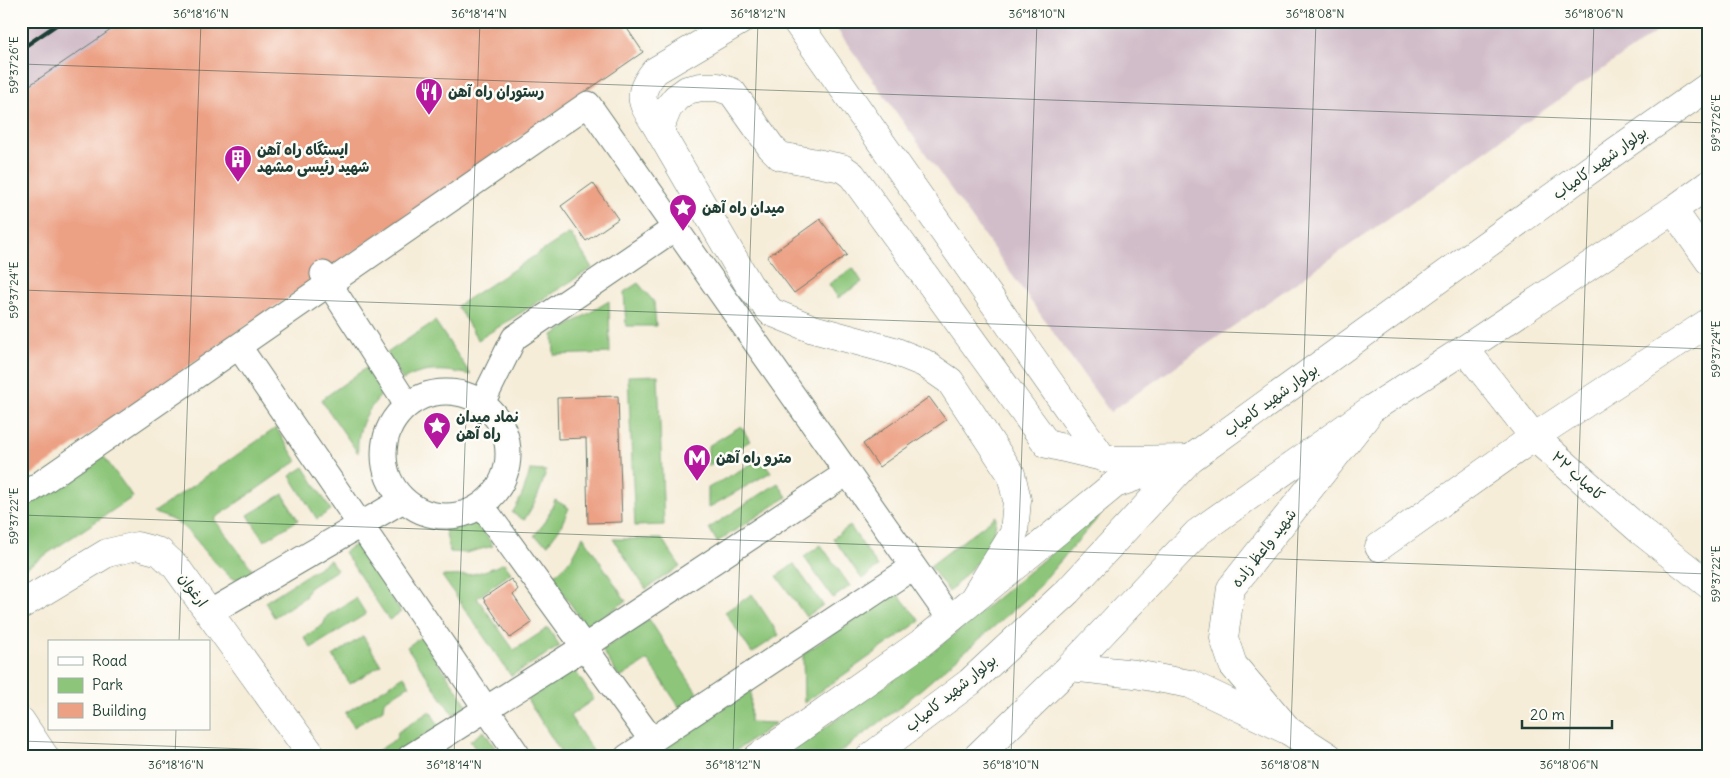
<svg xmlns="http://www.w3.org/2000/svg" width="1730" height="778" font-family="Delius,'Playpen Sans Arabic',sans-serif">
	<rect width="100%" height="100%" fill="#fdfcf7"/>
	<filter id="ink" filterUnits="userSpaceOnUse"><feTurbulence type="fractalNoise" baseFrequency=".02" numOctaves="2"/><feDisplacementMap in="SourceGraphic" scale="10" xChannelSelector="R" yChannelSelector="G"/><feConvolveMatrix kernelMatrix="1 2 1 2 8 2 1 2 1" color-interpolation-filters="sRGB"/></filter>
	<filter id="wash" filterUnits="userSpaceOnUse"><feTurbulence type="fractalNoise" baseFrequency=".0096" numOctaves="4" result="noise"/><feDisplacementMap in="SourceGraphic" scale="20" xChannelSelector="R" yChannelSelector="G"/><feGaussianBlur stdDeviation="1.12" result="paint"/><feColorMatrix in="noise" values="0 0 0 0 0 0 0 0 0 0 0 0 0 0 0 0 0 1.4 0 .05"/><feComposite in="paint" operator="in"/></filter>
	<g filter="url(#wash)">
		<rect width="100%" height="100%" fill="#f6edd9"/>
		<g fill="#d1bdc9">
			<polygon points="21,21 213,21 21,154"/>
			<polygon points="831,21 1672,21 1110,412"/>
		</g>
		<g fill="#8dc67a" stroke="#568257">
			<polygon points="570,233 592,268 478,340 457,306"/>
			<polygon points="853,268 862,282 838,298 829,284"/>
			<polygon points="638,283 654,302 656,326 626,326 624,292"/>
			<polygon points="609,301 610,353 554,355 553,335"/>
			<path d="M435,321L471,375C446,370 426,367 403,380L387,353Z"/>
			<path d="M370,365L385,391C368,408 356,428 358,453L321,400Z"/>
			<polygon points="658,375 664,525 635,526 628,376"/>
			<polygon points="741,426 750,441 708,466 708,446"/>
			<path d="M276,428L297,461L214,519L256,574C249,576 241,580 233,578C229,577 225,571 221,568C196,545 191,522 153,513Z"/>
			<polygon points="102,454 133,497 21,571 21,509"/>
			<polygon points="762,458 771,472 708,508 708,488"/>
			<polygon points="304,467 331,510 317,519 290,476"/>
			<path d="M530,470L546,471C541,490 535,504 524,520L512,513C521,500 526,486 530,470Z"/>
			<polygon points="778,483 787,497 717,542 709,528"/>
			<polygon points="283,494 298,520 264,541 248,515"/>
			<polygon points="555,500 569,508 560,528 548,544 534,536 546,521"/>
			<polygon points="1109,505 1032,594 899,708 833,757 783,757 930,654"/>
			<path d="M996,516C997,547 968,571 949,592L930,566Z"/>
			<polygon points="476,519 493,546 466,553 450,552 444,525 458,524"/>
			<polygon points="850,526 878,567 862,579 833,538"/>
			<path d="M583,536L626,601L587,628L552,577C569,564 575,555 583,536Z"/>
			<polygon points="613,539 662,539 680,566 646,589"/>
			<polygon points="356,544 401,612 389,620 344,552"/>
			<polygon points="821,545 850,586 833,598 804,557"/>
			<polygon points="330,560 337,570 309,588 305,597 274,617 265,602"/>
			<path d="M504,563L511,573L477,598L514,650L548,628L560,646L511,676L442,576C469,576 480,574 504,563Z"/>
			<polygon points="794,564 823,605 806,617 777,576"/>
			<polygon points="896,592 920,621 804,703 803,654"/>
			<polygon points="752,594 779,635 752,653 725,612"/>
			<polygon points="356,598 366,614 311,648 304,637 323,625 327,616"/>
			<polygon points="649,619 701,699 682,711 648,660 620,678 602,650"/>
			<polygon points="363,636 381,665 350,684 333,656"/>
			<polygon points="421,637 467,705 453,715 407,647"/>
			<polygon points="574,669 594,699 570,716 597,757 564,757 527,699"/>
			<polygon points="404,676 410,685 384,701 383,709 354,727 345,713"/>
			<polygon points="751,689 750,722 776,723 727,757 649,757"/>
			<polygon points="430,711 439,726 392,757 375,757 373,754 396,739 398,732"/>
			<polygon points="484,731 501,757 481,757 470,741"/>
		</g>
		<g id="blocks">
			<g fill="#eca084">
				<polygon points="21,21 37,21 21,32"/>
				<polygon points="124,21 622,21 643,52 21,482 21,91"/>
				<polygon points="593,183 618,219 586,241 561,206"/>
				<polygon points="820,219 847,255 794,293 767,257"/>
				<polygon points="618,396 622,522 588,523 586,438 558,439 557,398"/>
				<polygon points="929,397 946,420 879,467 863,444"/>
				<polygon points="511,579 518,589 513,595 532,623 510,638 483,598"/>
			</g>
		</g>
	</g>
	<g filter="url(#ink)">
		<use href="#blocks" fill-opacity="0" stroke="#6a7b6e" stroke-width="1"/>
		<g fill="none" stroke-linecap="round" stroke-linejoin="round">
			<defs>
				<g id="pedestrian">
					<polyline points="323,274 407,405"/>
					<polyline points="239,347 519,757"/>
					<circle cx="446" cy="454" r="62"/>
					<polyline points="482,403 514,338 675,228"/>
					<polyline points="21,497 588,104 951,620"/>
					<polyline points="482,506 651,739"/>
					<polyline points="209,613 403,500"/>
					<polyline points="410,757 584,647 847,473"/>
					<polyline points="627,757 913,567"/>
				</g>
				<g id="minor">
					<polyline points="796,21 1102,457 1114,460 1190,459"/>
					<path d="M660,132C645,105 632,99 655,71L740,21"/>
					<polyline points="1673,210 1709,261"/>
					<polyline points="1465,349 1534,437 1642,532 1709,585"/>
					<polyline points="1379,547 1534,437 1709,322"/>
					<polyline points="972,601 1014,533 1017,500 1011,474 950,381 924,363 894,351 813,329 771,312 749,285 660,132 663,120 668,108 676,98 687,90 701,87 718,87 732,92 771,147 780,156 842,168 852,175 1047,444 1102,457"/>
					<polyline points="21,605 107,553 137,546 160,552 176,567 313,757"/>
					<polyline points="21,721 45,757"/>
					<polyline points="758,757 795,732 921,643 1115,484 1167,466"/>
				</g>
				<g id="tertiary">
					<polyline points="1070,667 1135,674 1190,684 1289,731 1329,757"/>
					<polyline points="1289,731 1233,665 1224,638 1231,588 1366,417"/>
				</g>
				<g id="primary">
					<polyline points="870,757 970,682 1068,591 1190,459 1616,151 1709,86"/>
					<polyline points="977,757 1070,667 1197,533 1373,408 1465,349 1673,210 1709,184"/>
				</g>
			</defs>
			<use href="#pedestrian" stroke="#6a7b6e" stroke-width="27"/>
			<use href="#minor" stroke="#6a7b6e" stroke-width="29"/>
			<use href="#tertiary" stroke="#6a7b6e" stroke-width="29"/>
			<use href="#primary" stroke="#6a7b6e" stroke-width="29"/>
			<use href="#pedestrian" stroke="#fff" stroke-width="25"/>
			<use href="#minor" stroke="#fff" stroke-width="28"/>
			<use href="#tertiary" stroke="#fff" stroke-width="28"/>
			<use href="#primary" stroke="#fff" stroke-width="28"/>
			<polyline stroke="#1f3d34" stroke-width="4" points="21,49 62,21"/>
		</g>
	</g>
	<path fill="none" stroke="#1f3d34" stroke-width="1" stroke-opacity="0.45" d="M21,64L1709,123M21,290L1709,349M21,515L1709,574M179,642L201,21M21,741L475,757M175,757L176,729M454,757L480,21M733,757L758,21M1011,757L1037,21M1290,757L1316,21M1569,757L1594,21"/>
	<defs>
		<symbol id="restaurant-pin" viewBox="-11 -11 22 30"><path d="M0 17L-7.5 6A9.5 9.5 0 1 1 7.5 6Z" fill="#b5179e" stroke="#fdfcf7"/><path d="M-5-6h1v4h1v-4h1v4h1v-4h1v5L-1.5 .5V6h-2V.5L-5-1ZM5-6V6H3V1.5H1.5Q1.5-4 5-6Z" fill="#fff"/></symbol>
		<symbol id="building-pin" viewBox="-11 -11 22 30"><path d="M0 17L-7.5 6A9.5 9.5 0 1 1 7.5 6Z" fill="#b5179e" stroke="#fdfcf7"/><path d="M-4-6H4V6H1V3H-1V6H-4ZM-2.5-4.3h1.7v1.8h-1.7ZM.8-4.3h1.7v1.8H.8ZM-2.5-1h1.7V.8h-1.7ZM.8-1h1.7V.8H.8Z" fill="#fff"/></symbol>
		<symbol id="sight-pin" viewBox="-11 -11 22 30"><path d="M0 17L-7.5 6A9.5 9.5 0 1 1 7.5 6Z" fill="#b5179e" stroke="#fdfcf7"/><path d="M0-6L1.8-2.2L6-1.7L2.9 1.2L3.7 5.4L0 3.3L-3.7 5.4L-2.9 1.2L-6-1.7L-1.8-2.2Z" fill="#fff"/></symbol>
		<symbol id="metro-pin" viewBox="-11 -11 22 30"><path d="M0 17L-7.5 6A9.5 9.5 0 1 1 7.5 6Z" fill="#b5179e" stroke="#fdfcf7"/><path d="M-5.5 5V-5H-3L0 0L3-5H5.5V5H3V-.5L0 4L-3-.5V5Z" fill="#fff"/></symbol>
	</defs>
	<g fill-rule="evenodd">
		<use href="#restaurant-pin" x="413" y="76" width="32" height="43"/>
		<use href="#building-pin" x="222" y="143" width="32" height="43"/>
		<use href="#sight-pin" x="667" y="192" width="32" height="43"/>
		<use href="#sight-pin" x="421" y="410" width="32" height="43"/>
		<use href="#metro-pin" x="681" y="442" width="32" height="43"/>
	</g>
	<g text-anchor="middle" stroke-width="5" stroke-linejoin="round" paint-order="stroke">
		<g font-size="15" font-weight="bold" fill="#1f3d34" stroke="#fdfcf7" text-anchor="start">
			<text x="448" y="97">رستوران راه آهن</text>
			<text x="257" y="155">ایستگاه راه آهن<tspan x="257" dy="17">شهید رئیسی مشهد</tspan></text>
			<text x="702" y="213">میدان راه آهن</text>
			<text x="456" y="422">نماد میدان<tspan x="456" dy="17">راه آهن</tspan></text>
			<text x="716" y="463">مترو راه آهن</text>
		</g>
		<g font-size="15" fill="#1f3d34" stroke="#fdfcf7">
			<text transform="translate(1600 163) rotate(-36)" y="5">بولوار شهید کامیاب</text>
			<text transform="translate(1271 400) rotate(-36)" y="5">بولوار شهید کامیاب</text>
			<text transform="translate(1578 476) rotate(42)" y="5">کامیاب ۲۲</text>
			<text transform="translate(1264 548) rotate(-52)" y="5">شهید واعظ زاده</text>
			<text transform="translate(193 590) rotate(54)" y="5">ارغوان</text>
			<text transform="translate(951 693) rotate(-39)" y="5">بولوار شهید کامیاب</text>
		</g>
	</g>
	<rect width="1730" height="778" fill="none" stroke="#fdfcf7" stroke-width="55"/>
	<rect x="48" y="640" width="162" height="90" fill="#fdfcf7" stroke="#a4b0a9"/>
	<rect x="58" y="657" width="25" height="8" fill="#ffffff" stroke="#a4b0a9"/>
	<text x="92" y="666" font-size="15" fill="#1f3d34">Road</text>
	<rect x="58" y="678" width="25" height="15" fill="#8dc67a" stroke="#a4b0a9"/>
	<text x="92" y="690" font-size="15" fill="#1f3d34">Park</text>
	<rect x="58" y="703" width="25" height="15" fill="#eca084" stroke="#a4b0a9"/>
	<text x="92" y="716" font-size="15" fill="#1f3d34">Building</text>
	<path d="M1522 720v8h90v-8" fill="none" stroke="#1f3d34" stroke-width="2.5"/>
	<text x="1530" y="720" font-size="15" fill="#1f3d34" stroke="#fdfcf7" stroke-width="4" paint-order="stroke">20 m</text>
	<rect x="28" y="28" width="1674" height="722" fill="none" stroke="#1f3d34" stroke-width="2"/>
	<g font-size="12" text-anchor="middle" fill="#1f3d34">
		<text x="201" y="18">36°18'16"N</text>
		<text x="479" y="18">36°18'14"N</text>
		<text x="758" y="18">36°18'12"N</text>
		<text x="1037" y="18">36°18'10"N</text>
		<text x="1315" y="18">36°18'08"N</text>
		<text x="1594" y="18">36°18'06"N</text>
		<text transform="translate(14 65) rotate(-90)" y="4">59°37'26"E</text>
		<text transform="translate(1716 123) rotate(-90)" y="4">59°37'26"E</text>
		<text transform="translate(14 290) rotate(-90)" y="4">59°37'24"E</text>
		<text transform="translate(1716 349) rotate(-90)" y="4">59°37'24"E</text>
		<text transform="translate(14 516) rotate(-90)" y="4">59°37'22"E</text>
		<text transform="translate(1716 574) rotate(-90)" y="4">59°37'22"E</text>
		<text x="176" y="769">36°18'16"N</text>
		<text x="454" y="769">36°18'14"N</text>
		<text x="733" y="769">36°18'12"N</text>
		<text x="1011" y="769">36°18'10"N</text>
		<text x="1290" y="769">36°18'08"N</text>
		<text x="1569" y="769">36°18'06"N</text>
	</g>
</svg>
